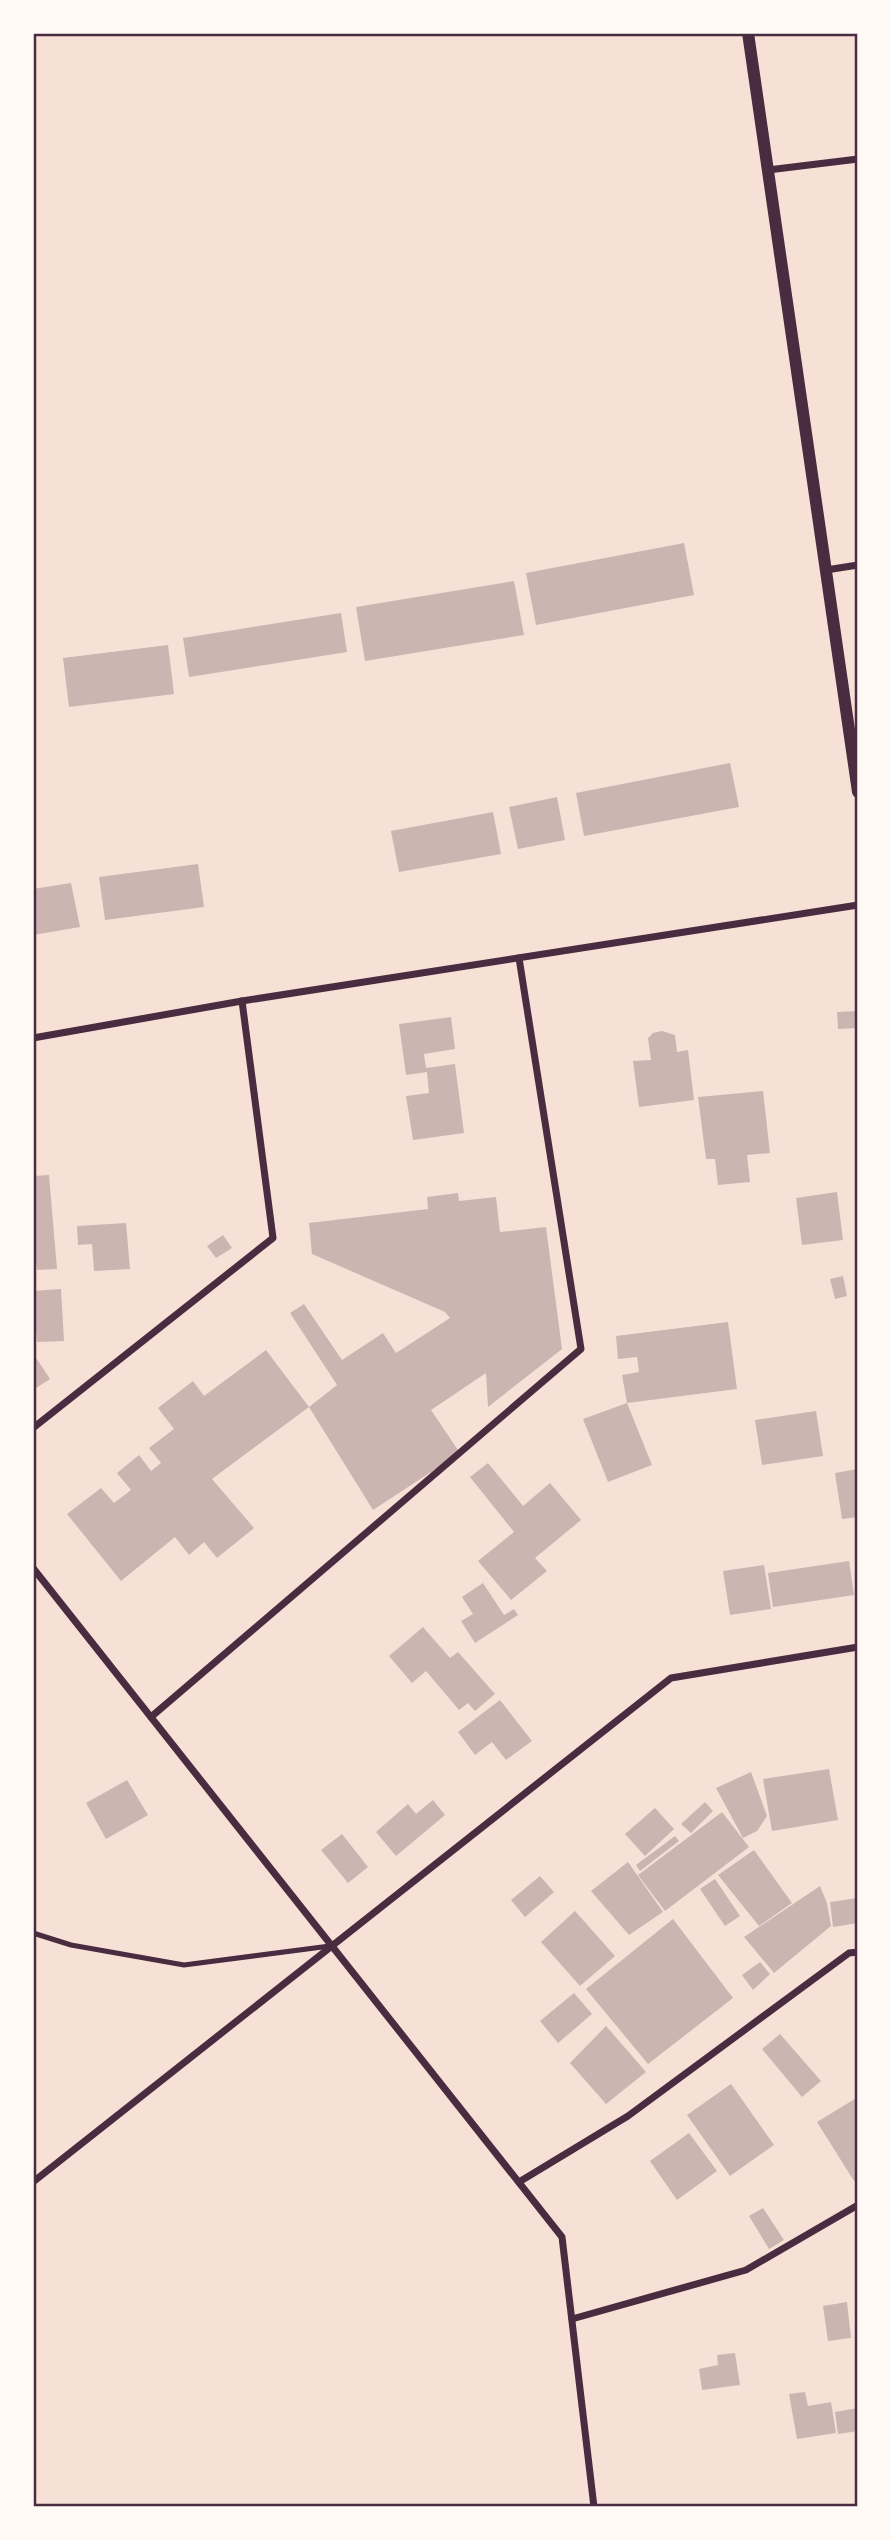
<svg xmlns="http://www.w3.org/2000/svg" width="891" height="2540" font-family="Figtree,sans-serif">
	<rect width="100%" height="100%" fill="#f7e1d7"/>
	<g fill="#ccb4b1">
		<polygon points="684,543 694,595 536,625 526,573"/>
		<polygon points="514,581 524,635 365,661 356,607"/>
		<polygon points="341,613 347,652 189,677 183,638"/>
		<polygon points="168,645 174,694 69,707 63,658"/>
		<polygon points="730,763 739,807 584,836 576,793"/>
		<polygon points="557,797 565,840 518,849 509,807"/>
		<polygon points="493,812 501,854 399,872 391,831"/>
		<polygon points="198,864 204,907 105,920 99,877"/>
		<polygon points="71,883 80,927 33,935 33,889"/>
		<polygon points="857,1011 858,1028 838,1029 837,1012"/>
		<polygon points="451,1017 455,1049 424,1054 426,1068 455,1064 464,1133 413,1140 406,1096 429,1093 427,1072 406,1075 399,1024"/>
		<polygon points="662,1031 675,1035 677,1052 688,1050 694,1100 639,1107 633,1061 651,1060 648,1038 653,1033"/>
		<polygon points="763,1091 770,1153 747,1155 750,1182 718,1185 715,1159 706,1159 698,1097"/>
		<polygon points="49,1175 57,1269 37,1270 33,1243 33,1176"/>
		<polygon points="837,1192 843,1240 802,1245 796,1198"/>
		<polygon points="458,1193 459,1201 496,1197 500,1232 546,1227 562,1349 488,1407 486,1373 431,1410 460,1453 373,1510 309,1407 337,1385 290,1313 304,1304 342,1360 383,1333 396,1353 450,1318 445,1312 312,1254 309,1223 428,1209 427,1197"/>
		<polygon points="126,1223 130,1269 94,1271 92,1244 78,1245 77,1226"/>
		<polygon points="223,1235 232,1248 216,1258 207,1246"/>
		<polygon points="843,1276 847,1296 835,1299 830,1279"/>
		<polygon points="61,1289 64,1341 37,1342 33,1291"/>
		<polygon points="728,1322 737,1389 627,1403 622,1375 639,1372 637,1357 618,1359 616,1336"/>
		<polygon points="266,1350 309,1407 212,1479 254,1528 217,1558 204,1542 189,1555 175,1537 121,1581 67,1514 101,1488 114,1503 131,1490 117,1473 139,1455 151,1471 161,1463 149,1448 174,1429 158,1408 193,1381 204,1396"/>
		<polygon points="37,1359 50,1379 33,1390 33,1361"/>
		<polygon points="627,1403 652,1465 608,1482 583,1419"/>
		<polygon points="816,1411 823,1456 762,1465 755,1420"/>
		<polygon points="488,1463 523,1506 550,1483 581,1520 535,1558 547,1571 511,1600 478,1561 514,1532 470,1477"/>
		<polygon points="858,1469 858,1517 842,1519 835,1473"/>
		<polygon points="849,1561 854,1595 773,1607 768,1573"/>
		<polygon points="764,1565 771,1609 730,1615 723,1571"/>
		<polygon points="483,1583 504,1615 514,1609 518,1615 475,1643 461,1621 473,1614 462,1597"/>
		<polygon points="423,1627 450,1658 458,1652 495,1694 475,1711 468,1703 459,1710 426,1671 412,1683 389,1656"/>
		<polygon points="500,1700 532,1741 506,1760 492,1742 475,1755 458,1732"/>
		<polygon points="829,1769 838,1820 772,1831 763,1779"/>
		<polygon points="751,1772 767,1816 757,1831 743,1838 716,1788"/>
		<polygon points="127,1780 148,1815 106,1839 86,1803"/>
		<polygon points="433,1800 445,1815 396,1856 376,1832 408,1804 416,1814"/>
		<polygon points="705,1802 713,1811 691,1833 681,1824"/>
		<polygon points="655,1808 674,1829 645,1856 625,1834"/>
		<polygon points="722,1812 749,1847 665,1911 638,1875"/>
		<polygon points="342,1834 368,1867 348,1883 321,1850"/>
		<polygon points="675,1836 679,1841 640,1871 636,1865"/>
		<polygon points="754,1850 792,1903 759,1926 718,1875"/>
		<polygon points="628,1862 663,1912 629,1935 591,1891"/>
		<polygon points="540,1876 554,1892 525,1917 511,1900"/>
		<polygon points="715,1879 740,1916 725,1926 700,1889"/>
		<polygon points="820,1886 827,1903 831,1926 774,1973 744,1937"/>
		<polygon points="858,1898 858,1923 833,1927 830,1902"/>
		<polygon points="575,1911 615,1956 580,1986 541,1942"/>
		<polygon points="673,1919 733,1998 648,2064 586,1989"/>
		<polygon points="760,1962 770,1974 753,1990 742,1975"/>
		<polygon points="574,1993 592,2014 558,2043 540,2021"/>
		<polygon points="606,2026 646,2072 606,2104 570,2063"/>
		<polygon points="780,2034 821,2081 802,2097 762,2049"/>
		<polygon points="731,2084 774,2145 730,2176 687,2115"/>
		<polygon points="858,2097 858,2179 854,2181 817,2122"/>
		<polygon points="689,2133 717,2171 677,2200 650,2161"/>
		<polygon points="763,2208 784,2240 769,2249 749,2216"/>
		<polygon points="847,2302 851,2338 828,2341 823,2306"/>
		<polygon points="735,2353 740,2385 702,2390 699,2369 718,2365 717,2355"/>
		<polygon points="805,2392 808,2406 831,2402 836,2433 797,2439 789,2394"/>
		<polygon points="858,2408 858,2431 838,2434 835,2412"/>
	</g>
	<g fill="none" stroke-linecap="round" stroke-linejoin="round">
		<polyline stroke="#4a2c40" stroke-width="5" points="33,1933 71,1945 184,1965 330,1946"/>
		<g stroke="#4a2c40" stroke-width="7">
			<polyline points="768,170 858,159"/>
			<polyline points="826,570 858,565"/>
			<polyline points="33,1038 242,1001 858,905"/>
			<polyline points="33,1428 273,1238 242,1001"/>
			<polyline points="33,1568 562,2237 594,2507"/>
			<polyline points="151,1717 581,1349 519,958"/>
			<polyline points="33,2182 671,1678 858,1647"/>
			<polyline points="519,2182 628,2116 849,1953 858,1952"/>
			<polyline points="572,2319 746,2270 858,2205"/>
		</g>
		<polyline stroke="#4a2c40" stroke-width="12" points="748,33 858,792"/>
	</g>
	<rect width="891" height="2540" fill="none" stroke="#fffaf5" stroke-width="70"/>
	<rect x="35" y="35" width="821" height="2470" fill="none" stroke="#4a2c40" stroke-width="2.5"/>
</svg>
